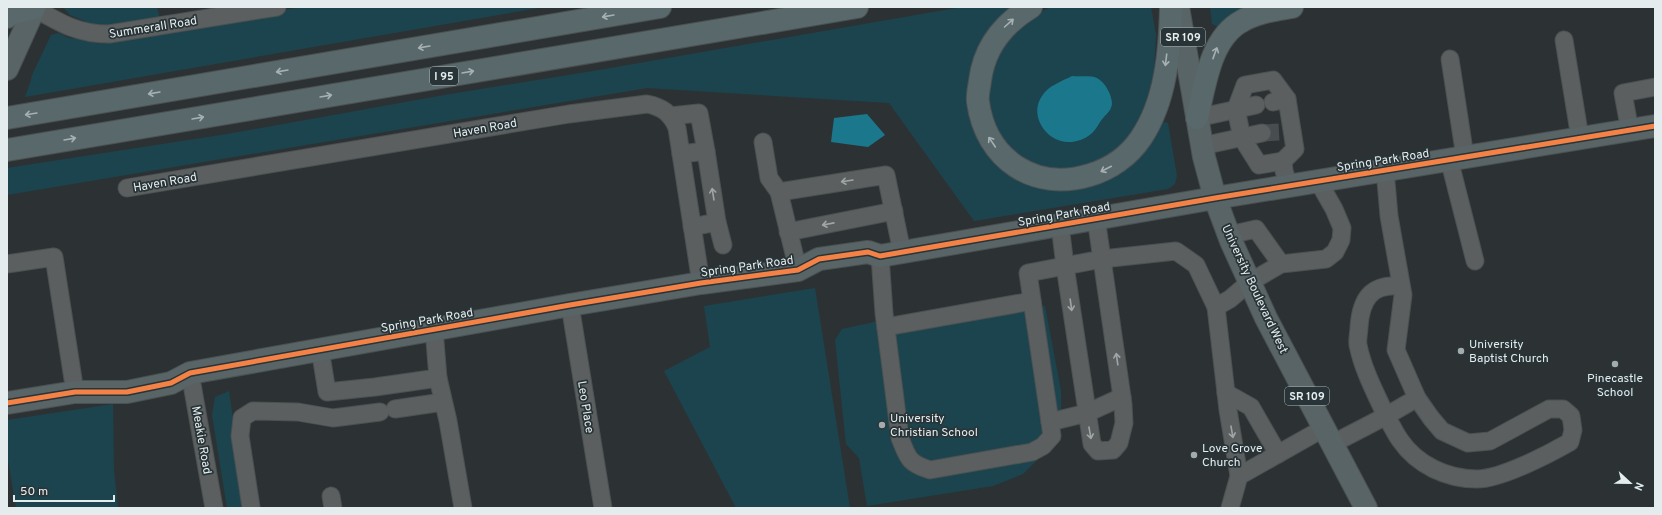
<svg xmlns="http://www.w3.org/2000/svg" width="1662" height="515" font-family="Overpass,sans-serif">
	<rect width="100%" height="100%" fill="#2c3234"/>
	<g fill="#1c444e" fill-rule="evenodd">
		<polygon points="157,7 160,19 104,29 70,15 64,8"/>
		<polygon points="303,7 544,7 25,97 31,80 32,75 51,35 58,33 69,38 87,40"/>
		<polygon points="962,7 1018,7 972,102 1033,183 1132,161 1162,122 1168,123 1177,176 1175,184 1168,189 974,221 889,103 647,88 7,195 7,168 227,134 450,94 599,70"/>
		<path d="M1050,7H1151L1156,35L1154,72L1145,110L1134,132L1115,155L1064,173L1021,160L998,135L988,101V89L995,60L1011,35L1035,15ZM1072,76C1082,77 1092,75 1100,81L1109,113L1104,117L1053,138L1047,133L1038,118L1057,84Z"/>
		<polygon points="1210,7 1263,7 1222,29 1212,24"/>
		<polygon points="815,288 850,508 736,508 664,371 710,347 704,306"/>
		<polygon points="1045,306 1061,391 1061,412 1042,455 1023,474 993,486 867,506 859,458 846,444 835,340 842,329 926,311 1000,314"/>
		<polygon points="229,391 246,508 227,508 212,415 215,397"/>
		<polygon points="113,404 114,470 118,508 16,508 7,454 7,420"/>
	</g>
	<g fill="#1b788c">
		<path d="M1072,76C1080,77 1090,75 1097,78C1105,82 1112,95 1112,104C1111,110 1108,113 1104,117C1099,122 1097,129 1091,134C1080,143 1064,145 1052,137C1039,128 1032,110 1042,96C1048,86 1062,81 1072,76Z"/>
		<polygon points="867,114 885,135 868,147 831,142 834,118"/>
	</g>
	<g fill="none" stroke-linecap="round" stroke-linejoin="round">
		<polyline stroke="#484e50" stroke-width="17" stroke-dasharray="17 8" stroke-linecap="butt" points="1262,133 1280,132"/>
		<defs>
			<g id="minor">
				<path d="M34,8C60,23 78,34 109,34L277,7"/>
				<polyline points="1564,40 1580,138"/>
				<polyline points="1450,59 1465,157"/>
				<polyline points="1273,102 1287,99 1295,149 1283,161 1284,171 1289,186"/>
				<polyline points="670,116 699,113 706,151"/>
				<polyline points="1197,118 1256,105"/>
				<polyline points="1630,131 1623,93 1655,87"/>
				<polyline points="763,142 769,178 779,192 798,270"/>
				<polyline points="1202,146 1262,133"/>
				<polyline points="681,154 706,151 717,222 692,227"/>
				<polyline points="1449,159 1475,261"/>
				<polyline points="1283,161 1259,165 1242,138 1236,109 1245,85 1273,80 1287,99"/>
				<path d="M127,188L569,114L647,104C662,107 671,113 677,128L701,283"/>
				<polyline points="779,192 886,175 902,252"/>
				<polyline points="717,222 723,245"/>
				<polyline points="1060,225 1065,266 1092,444 1098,451 1113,450 1119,443 1124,423 1123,404 1096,218"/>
				<polyline points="788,232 894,211"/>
				<polyline points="1229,235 1256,229 1281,264"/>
				<path d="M880,256L884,313L900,438C908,458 908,463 930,470L1032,452L1043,446L1052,436L1050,422L1087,413L1122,397"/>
				<polyline points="7,264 54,257 75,392"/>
				<path d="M1400,286C1371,284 1361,299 1359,327C1359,332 1357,340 1358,345C1363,370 1376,394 1386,416L1417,398"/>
				<polyline points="570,305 603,508"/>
				<polyline points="886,327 1032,301"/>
				<polyline points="320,349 327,392 375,387 438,378 434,329"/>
				<polyline points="190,373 214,508"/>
				<polyline points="438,378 448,421 463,508"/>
				<polyline points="1226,393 1251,407 1278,454"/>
				<polyline points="395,409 443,402"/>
				<polyline points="1050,422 1028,273 1102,259 1176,251 1196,265 1216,307"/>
				<path d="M1332,444L1386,416C1391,424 1395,433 1400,440C1417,465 1447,479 1477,479C1501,479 1549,454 1570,442L1573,430L1571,416L1563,409H1549L1490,441L1468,443L1442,431L1431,418L1417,398L1396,350L1403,295L1389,216L1385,170"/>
				<polyline points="1239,476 1324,428"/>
				<polyline points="331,496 333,508"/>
				<polyline points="251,507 240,436 242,418 253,411 298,412 333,418 380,412"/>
				<polyline points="1230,508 1239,476 1228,410 1216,307 1230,299 1250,282 1281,264 1326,259 1335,252 1341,240 1342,228 1334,209 1318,181"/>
			</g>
			<g id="major">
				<polyline points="1178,7 1204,157 1215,198 1231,241 1266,318 1366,508"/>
				<polyline points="7,69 35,7"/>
				<polyline points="7,403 75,392 127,392 171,383 190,373 570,305 701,283 798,270 819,259 868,252 880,256 1215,198 1655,126"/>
			</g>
			<g id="highway">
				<path d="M1031,7C1003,24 984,48 980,81C979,88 977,96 978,102C986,160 1035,192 1090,175C1110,169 1129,156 1141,138C1166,101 1170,51 1171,7"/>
				<polyline points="7,17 10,14 34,8"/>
				<polyline points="7,118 660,7"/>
				<path d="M1197,118C1205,85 1210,38 1242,21C1257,12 1275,10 1292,7"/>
				<polyline points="7,150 857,7"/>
			</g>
		</defs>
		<use href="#minor" stroke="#4b5051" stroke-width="19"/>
		<use href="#major" stroke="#4b5051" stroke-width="24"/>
		<use href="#highway" stroke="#4b5051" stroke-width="24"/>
		<use href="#minor" stroke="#5b5f60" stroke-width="17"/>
		<use href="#major" stroke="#596467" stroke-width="22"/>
		<use href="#highway" stroke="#58686b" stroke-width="22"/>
		<defs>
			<polyline id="cycleway" points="7,403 75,392 127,392 171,383 190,373 570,305 701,283 798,270 819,259 868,252 880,256 1215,198 1655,126"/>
		</defs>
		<use href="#cycleway" stroke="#283437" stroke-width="8"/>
		<use href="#cycleway" stroke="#f48246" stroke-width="5"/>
	</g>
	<defs><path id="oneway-shaft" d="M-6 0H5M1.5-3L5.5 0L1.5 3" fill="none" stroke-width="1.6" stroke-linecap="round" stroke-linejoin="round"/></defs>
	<g stroke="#a6b1b3">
		<use href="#oneway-shaft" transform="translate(608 16) rotate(170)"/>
		<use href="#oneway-shaft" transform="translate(1009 23) rotate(-42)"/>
		<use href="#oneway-shaft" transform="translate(424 47) rotate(170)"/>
		<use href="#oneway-shaft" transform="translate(1215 53) rotate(-70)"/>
		<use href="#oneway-shaft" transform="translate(1166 60) rotate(97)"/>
		<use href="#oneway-shaft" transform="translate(282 71) rotate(170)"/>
		<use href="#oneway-shaft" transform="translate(468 72) rotate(-10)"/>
		<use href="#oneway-shaft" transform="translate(154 93) rotate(170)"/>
		<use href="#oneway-shaft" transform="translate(326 96) rotate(-10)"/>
		<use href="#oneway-shaft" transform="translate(31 114) rotate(171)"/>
		<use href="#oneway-shaft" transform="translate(198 118) rotate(-10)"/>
		<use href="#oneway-shaft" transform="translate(70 139) rotate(-10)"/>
		<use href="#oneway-shaft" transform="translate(992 142) rotate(-124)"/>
		<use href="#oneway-shaft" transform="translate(1106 169) rotate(153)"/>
	</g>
	<g stroke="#a0a6a7">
		<use href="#oneway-shaft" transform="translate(847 181) rotate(171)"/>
		<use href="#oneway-shaft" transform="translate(713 194) rotate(-99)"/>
		<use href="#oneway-shaft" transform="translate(828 224) rotate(169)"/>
		<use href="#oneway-shaft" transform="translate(1071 305) rotate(82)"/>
		<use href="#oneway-shaft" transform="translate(1117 359) rotate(-98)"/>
		<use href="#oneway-shaft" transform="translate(1232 432) rotate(80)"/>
		<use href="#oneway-shaft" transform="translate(1090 433) rotate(80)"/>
	</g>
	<g fill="#a4abad" stroke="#283437" stroke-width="1.5">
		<circle cx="1461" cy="351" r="4"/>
		<circle cx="1615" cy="364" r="4"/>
		<circle cx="882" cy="425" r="4"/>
		<circle cx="1194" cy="455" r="4"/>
	</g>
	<g text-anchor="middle" stroke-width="3.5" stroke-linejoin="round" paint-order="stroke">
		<g fill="#283437" stroke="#acb5b7" stroke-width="1">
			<rect x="1161" y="28" width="44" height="18" rx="3"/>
			<rect x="430" y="67" width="28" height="18" rx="3"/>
			<rect x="1285" y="387" width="44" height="18" rx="3"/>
		</g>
		<g font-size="11" font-weight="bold" fill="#e5ecee">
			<text x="1183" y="41">SR 109</text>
			<text x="444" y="80">I 95</text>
			<text x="1307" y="400">SR 109</text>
		</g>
		<g font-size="12" fill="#e5ecee" stroke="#283437">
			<text transform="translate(153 27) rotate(-9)" y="4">Summerall Road</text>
			<text transform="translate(485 128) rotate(-10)" y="4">Haven Road</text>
			<text transform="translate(1383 160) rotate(-9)" y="4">Spring Park Road</text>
			<text transform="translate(165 182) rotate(-10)" y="4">Haven Road</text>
			<text transform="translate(1064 214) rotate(-10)" y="4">Spring Park Road</text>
			<text transform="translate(747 266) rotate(-8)" y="4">Spring Park Road</text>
			<text transform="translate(1255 289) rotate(65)" y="4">University Boulevard West</text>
			<text transform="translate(427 320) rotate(-10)" y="4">Spring Park Road</text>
			<text transform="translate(586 407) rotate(81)" y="4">Leo Place</text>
			<text transform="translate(202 440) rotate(80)" y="4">Meakie Road</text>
		</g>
		<g font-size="12" fill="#e5ecee" stroke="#283437" text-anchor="start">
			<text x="1469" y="348">University<tspan x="1469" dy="14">Baptist Church</tspan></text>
			<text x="1615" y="382" text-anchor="middle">Pinecastle<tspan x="1615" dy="14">School</tspan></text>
			<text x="890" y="422">University<tspan x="890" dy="14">Christian School</tspan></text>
			<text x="1202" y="452">Love Grove<tspan x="1202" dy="14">Church</tspan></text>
		</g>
	</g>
	<rect width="1662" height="515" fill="none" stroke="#e5ecee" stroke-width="16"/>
	<g transform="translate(1630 483) rotate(112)" stroke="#283437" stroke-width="3" paint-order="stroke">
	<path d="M0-3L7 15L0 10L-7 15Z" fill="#e5ecee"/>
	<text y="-6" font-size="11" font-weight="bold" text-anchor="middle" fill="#e5ecee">N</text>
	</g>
	<path d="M14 495v6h100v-6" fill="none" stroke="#e5ecee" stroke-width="2"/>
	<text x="20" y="495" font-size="12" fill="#e5ecee" stroke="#283437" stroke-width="3" paint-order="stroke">50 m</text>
</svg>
